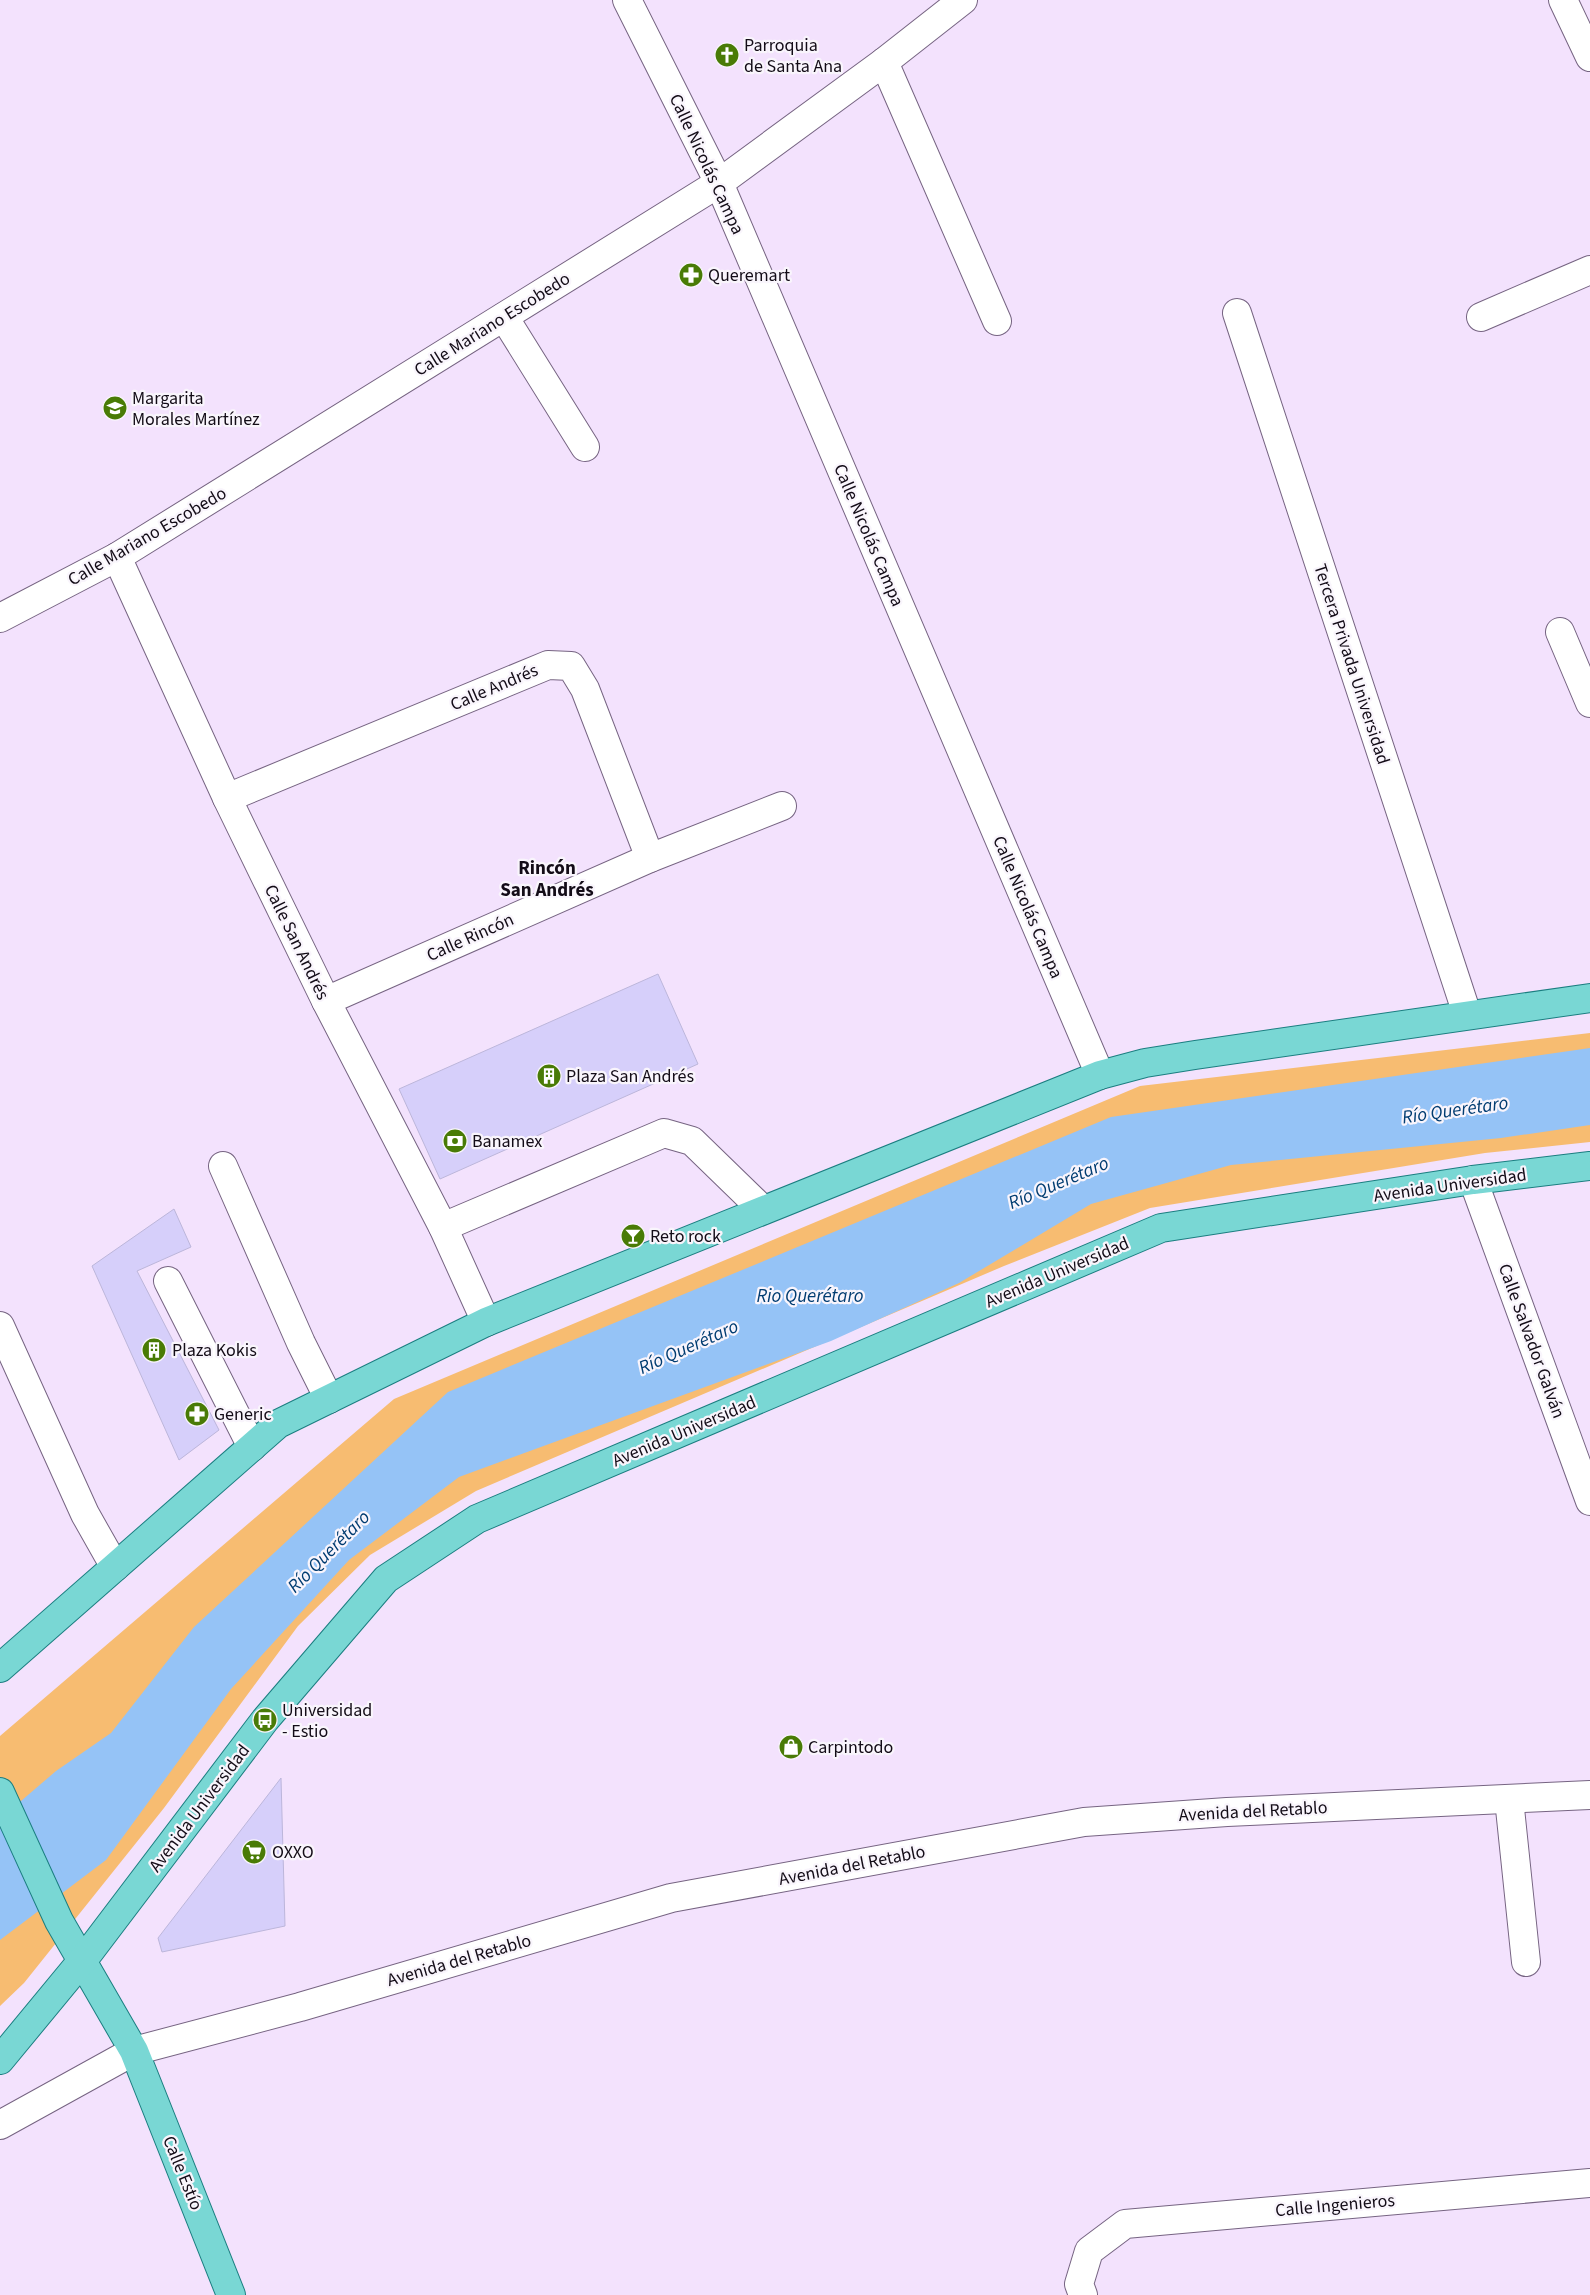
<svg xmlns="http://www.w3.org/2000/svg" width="1590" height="2295" font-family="'Source Sans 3',sans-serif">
	<rect width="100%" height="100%" fill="#f3e2fd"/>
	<polygon fill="#f7bc71" points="1590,1033 1590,1142 1485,1153 1150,1208 1004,1266 476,1491 370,1555 298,1626 164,1808 24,1983 0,2006 0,1736 394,1399 1140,1086"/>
	<polygon fill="#95c3f6" points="1590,1048 1590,1125 1501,1138 1231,1165 1091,1204 959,1283 831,1341 459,1477 349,1560 231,1689 106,1860 0,1940 0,1819 56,1771 111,1733 194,1627 448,1392 1111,1117"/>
	<g fill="#d6cffa" stroke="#bcb6da">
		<polygon points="658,974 698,1064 440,1179 399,1089"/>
		<polygon points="174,1209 191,1247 137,1271 219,1430 179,1460 92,1266"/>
		<polygon points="281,1778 285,1926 162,1952 158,1938"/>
	</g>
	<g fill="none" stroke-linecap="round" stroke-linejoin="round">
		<defs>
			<g id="minor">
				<polyline points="627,0 719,183 1100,1075"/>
				<polyline points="1563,0 1590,57"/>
				<polyline points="884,62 997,321"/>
				<polyline points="1237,313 1467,1014"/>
				<polyline points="504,317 585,447"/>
				<polyline points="1481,317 1590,270"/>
				<polyline points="117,557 227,798 326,1001 443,1227 486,1322"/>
				<polyline points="0,618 117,557 719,183 884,62 963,0"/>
				<polyline points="1560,632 1590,703"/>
				<polyline points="227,798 548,665 571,666 585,689 650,858"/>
				<polyline points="326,1001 650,858 782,806"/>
				<polyline points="223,1166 301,1343 329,1399"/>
				<polyline points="1473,1180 1590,1501"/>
				<polyline points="443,1227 664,1133 692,1141 763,1210"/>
				<polyline points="168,1281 252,1447"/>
				<polyline points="0,1326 85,1514 115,1567"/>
				<polyline points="1509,1799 1526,1962"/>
				<polyline points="0,2125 134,2051 300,2007 671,1898 1084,1822 1227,1812 1590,1795"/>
				<polyline points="1083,2295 1079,2284 1089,2251 1125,2224 1590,2183"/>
			</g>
			<g id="major">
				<polyline points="0,1668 278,1424 486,1322 1100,1075 1145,1063 1195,1055 1590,998"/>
				<polyline points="0,1792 59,1921 134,2051 231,2295"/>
				<polyline points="0,2060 90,1951 265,1720 386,1579 477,1519 1161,1228 1473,1180 1590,1166"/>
			</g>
		</defs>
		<use href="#minor" stroke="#766482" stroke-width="30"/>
		<use href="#major" stroke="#1b7e80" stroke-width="30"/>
		<use href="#minor" stroke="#fff" stroke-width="28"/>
		<use href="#major" stroke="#79d7d4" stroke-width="28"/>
	</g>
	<defs>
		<symbol id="church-disc" viewBox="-11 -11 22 22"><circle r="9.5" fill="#497b06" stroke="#f9f5fc"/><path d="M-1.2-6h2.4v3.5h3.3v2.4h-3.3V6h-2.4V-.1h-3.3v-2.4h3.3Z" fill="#fff"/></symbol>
		<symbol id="pharmacy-disc" viewBox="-11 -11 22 22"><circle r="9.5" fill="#497b06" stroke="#f9f5fc"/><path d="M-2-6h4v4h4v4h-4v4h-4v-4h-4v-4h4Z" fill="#fff"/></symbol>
		<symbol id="university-disc" viewBox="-11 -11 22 22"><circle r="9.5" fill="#497b06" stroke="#f9f5fc"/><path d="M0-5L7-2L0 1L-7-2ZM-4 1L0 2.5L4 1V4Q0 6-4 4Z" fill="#fff"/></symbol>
		<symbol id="building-disc" viewBox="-11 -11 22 22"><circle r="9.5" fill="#497b06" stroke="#f9f5fc"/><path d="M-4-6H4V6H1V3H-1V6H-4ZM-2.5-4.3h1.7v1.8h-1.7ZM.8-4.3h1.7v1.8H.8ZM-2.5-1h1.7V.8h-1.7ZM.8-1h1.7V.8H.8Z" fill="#fff"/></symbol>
		<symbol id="bank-disc" viewBox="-11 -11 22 22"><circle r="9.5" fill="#497b06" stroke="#f9f5fc"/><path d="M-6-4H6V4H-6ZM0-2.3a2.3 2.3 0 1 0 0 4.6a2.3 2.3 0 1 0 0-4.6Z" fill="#fff"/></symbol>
		<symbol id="bar-disc" viewBox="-11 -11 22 22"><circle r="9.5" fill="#497b06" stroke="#f9f5fc"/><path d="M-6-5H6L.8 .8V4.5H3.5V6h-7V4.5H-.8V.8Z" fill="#fff"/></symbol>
		<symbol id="bus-disc" viewBox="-11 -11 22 22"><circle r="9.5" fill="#497b06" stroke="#f9f5fc"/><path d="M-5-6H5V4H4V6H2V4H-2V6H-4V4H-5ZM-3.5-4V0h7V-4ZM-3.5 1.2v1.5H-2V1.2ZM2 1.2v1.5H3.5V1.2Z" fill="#fff"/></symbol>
		<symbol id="shop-disc" viewBox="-11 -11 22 22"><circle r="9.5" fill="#497b06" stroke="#f9f5fc"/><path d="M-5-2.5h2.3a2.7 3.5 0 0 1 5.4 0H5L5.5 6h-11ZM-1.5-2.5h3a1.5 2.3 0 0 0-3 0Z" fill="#fff"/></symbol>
		<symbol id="supermarket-disc" viewBox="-11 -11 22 22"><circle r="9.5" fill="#497b06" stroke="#f9f5fc"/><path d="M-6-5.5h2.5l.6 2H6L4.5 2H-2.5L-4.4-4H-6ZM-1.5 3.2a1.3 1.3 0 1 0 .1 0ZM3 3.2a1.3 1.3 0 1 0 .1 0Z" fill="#fff"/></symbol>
	</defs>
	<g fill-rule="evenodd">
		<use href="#church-disc" x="713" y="41" width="28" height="28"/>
		<use href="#pharmacy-disc" x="677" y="261" width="28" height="28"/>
		<use href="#university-disc" x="101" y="394" width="28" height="28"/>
		<use href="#building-disc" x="535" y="1062" width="28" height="28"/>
		<use href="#bank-disc" x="441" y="1127" width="28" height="28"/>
		<use href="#bar-disc" x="619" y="1222" width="28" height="28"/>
		<use href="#building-disc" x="140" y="1336" width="28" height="28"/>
		<use href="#pharmacy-disc" x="183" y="1400" width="28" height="28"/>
		<use href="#bus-disc" x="251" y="1706" width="28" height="28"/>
		<use href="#shop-disc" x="777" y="1733" width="28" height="28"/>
		<use href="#supermarket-disc" x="240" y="1838" width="28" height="28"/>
	</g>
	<g text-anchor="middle" stroke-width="4.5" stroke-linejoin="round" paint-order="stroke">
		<g font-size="18" fill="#130c17" stroke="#f9f5fc" text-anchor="start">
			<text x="744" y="51">Parroquia<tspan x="744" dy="21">de Santa Ana</tspan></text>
			<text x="708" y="281">Queremart</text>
			<text x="132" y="404">Margarita<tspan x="132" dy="21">Morales Martínez</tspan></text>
			<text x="566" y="1082">Plaza San Andrés</text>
			<text x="472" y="1147">Banamex</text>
			<text x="650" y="1242">Reto rock</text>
			<text x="172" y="1356">Plaza Kokis</text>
			<text x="214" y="1420">Generic</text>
			<text x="282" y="1716">Universidad<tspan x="282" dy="21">- Estio</tspan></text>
			<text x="808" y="1753">Carpintodo</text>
			<text x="272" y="1858">OXXO</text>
		</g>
		<g font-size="18" fill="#130c17" stroke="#f9f5fc">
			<text transform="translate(707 164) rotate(65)" y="6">Calle Nicolás Campa</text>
			<text transform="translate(492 324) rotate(-32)" y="6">Calle Mariano Escobedo</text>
			<text transform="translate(869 535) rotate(67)" y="6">Calle Nicolás Campa</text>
			<text transform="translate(147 536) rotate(-30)" y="6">Calle Mariano Escobedo</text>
			<text transform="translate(1352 664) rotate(72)" y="6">Tercera Privada Universidad</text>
			<text transform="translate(494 687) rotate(-23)" y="6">Calle Andrés</text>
			<text transform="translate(1028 907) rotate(67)" y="6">Calle Nicolás Campa</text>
			<text transform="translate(470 937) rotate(-24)" y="6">Calle Rincón</text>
			<text transform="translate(297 942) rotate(64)" y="6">Calle San Andrés</text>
			<text transform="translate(1450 1185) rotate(-8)" y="6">Avenida Universidad</text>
			<text transform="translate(1057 1272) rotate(-23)" y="6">Avenida Universidad</text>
			<text transform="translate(1532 1341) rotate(70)" y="6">Calle Salvador Galván</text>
			<text transform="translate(684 1431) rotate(-23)" y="6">Avenida Universidad</text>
			<text transform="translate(199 1808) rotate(-53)" y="6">Avenida Universidad</text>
			<text transform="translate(1253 1811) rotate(-3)" y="6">Avenida del Retablo</text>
			<text transform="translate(852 1865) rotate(-11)" y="6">Avenida del Retablo</text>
			<text transform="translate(459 1960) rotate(-16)" y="6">Avenida del Retablo</text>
			<text transform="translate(183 2173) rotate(68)" y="6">Calle Estío</text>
			<text transform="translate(1335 2205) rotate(-5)" y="6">Calle Ingenieros</text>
		</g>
		<g font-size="19" font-weight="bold" fill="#130c17" stroke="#f9f5fc">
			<text x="547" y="874">Rincón<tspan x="547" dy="22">San Andrés</tspan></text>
		</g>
		<g font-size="19" font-style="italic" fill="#013c71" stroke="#f9f5fc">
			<text transform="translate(1455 1109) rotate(-8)" y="7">Río Querétaro</text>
			<text transform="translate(1058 1182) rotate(-23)" y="7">Río Querétaro</text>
			<text x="810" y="1302">Rio Querétaro</text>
			<text transform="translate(688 1346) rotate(-24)" y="7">Río Querétaro</text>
			<text transform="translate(328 1551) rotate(-45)" y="7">Río Querétaro</text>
		</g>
	</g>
</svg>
